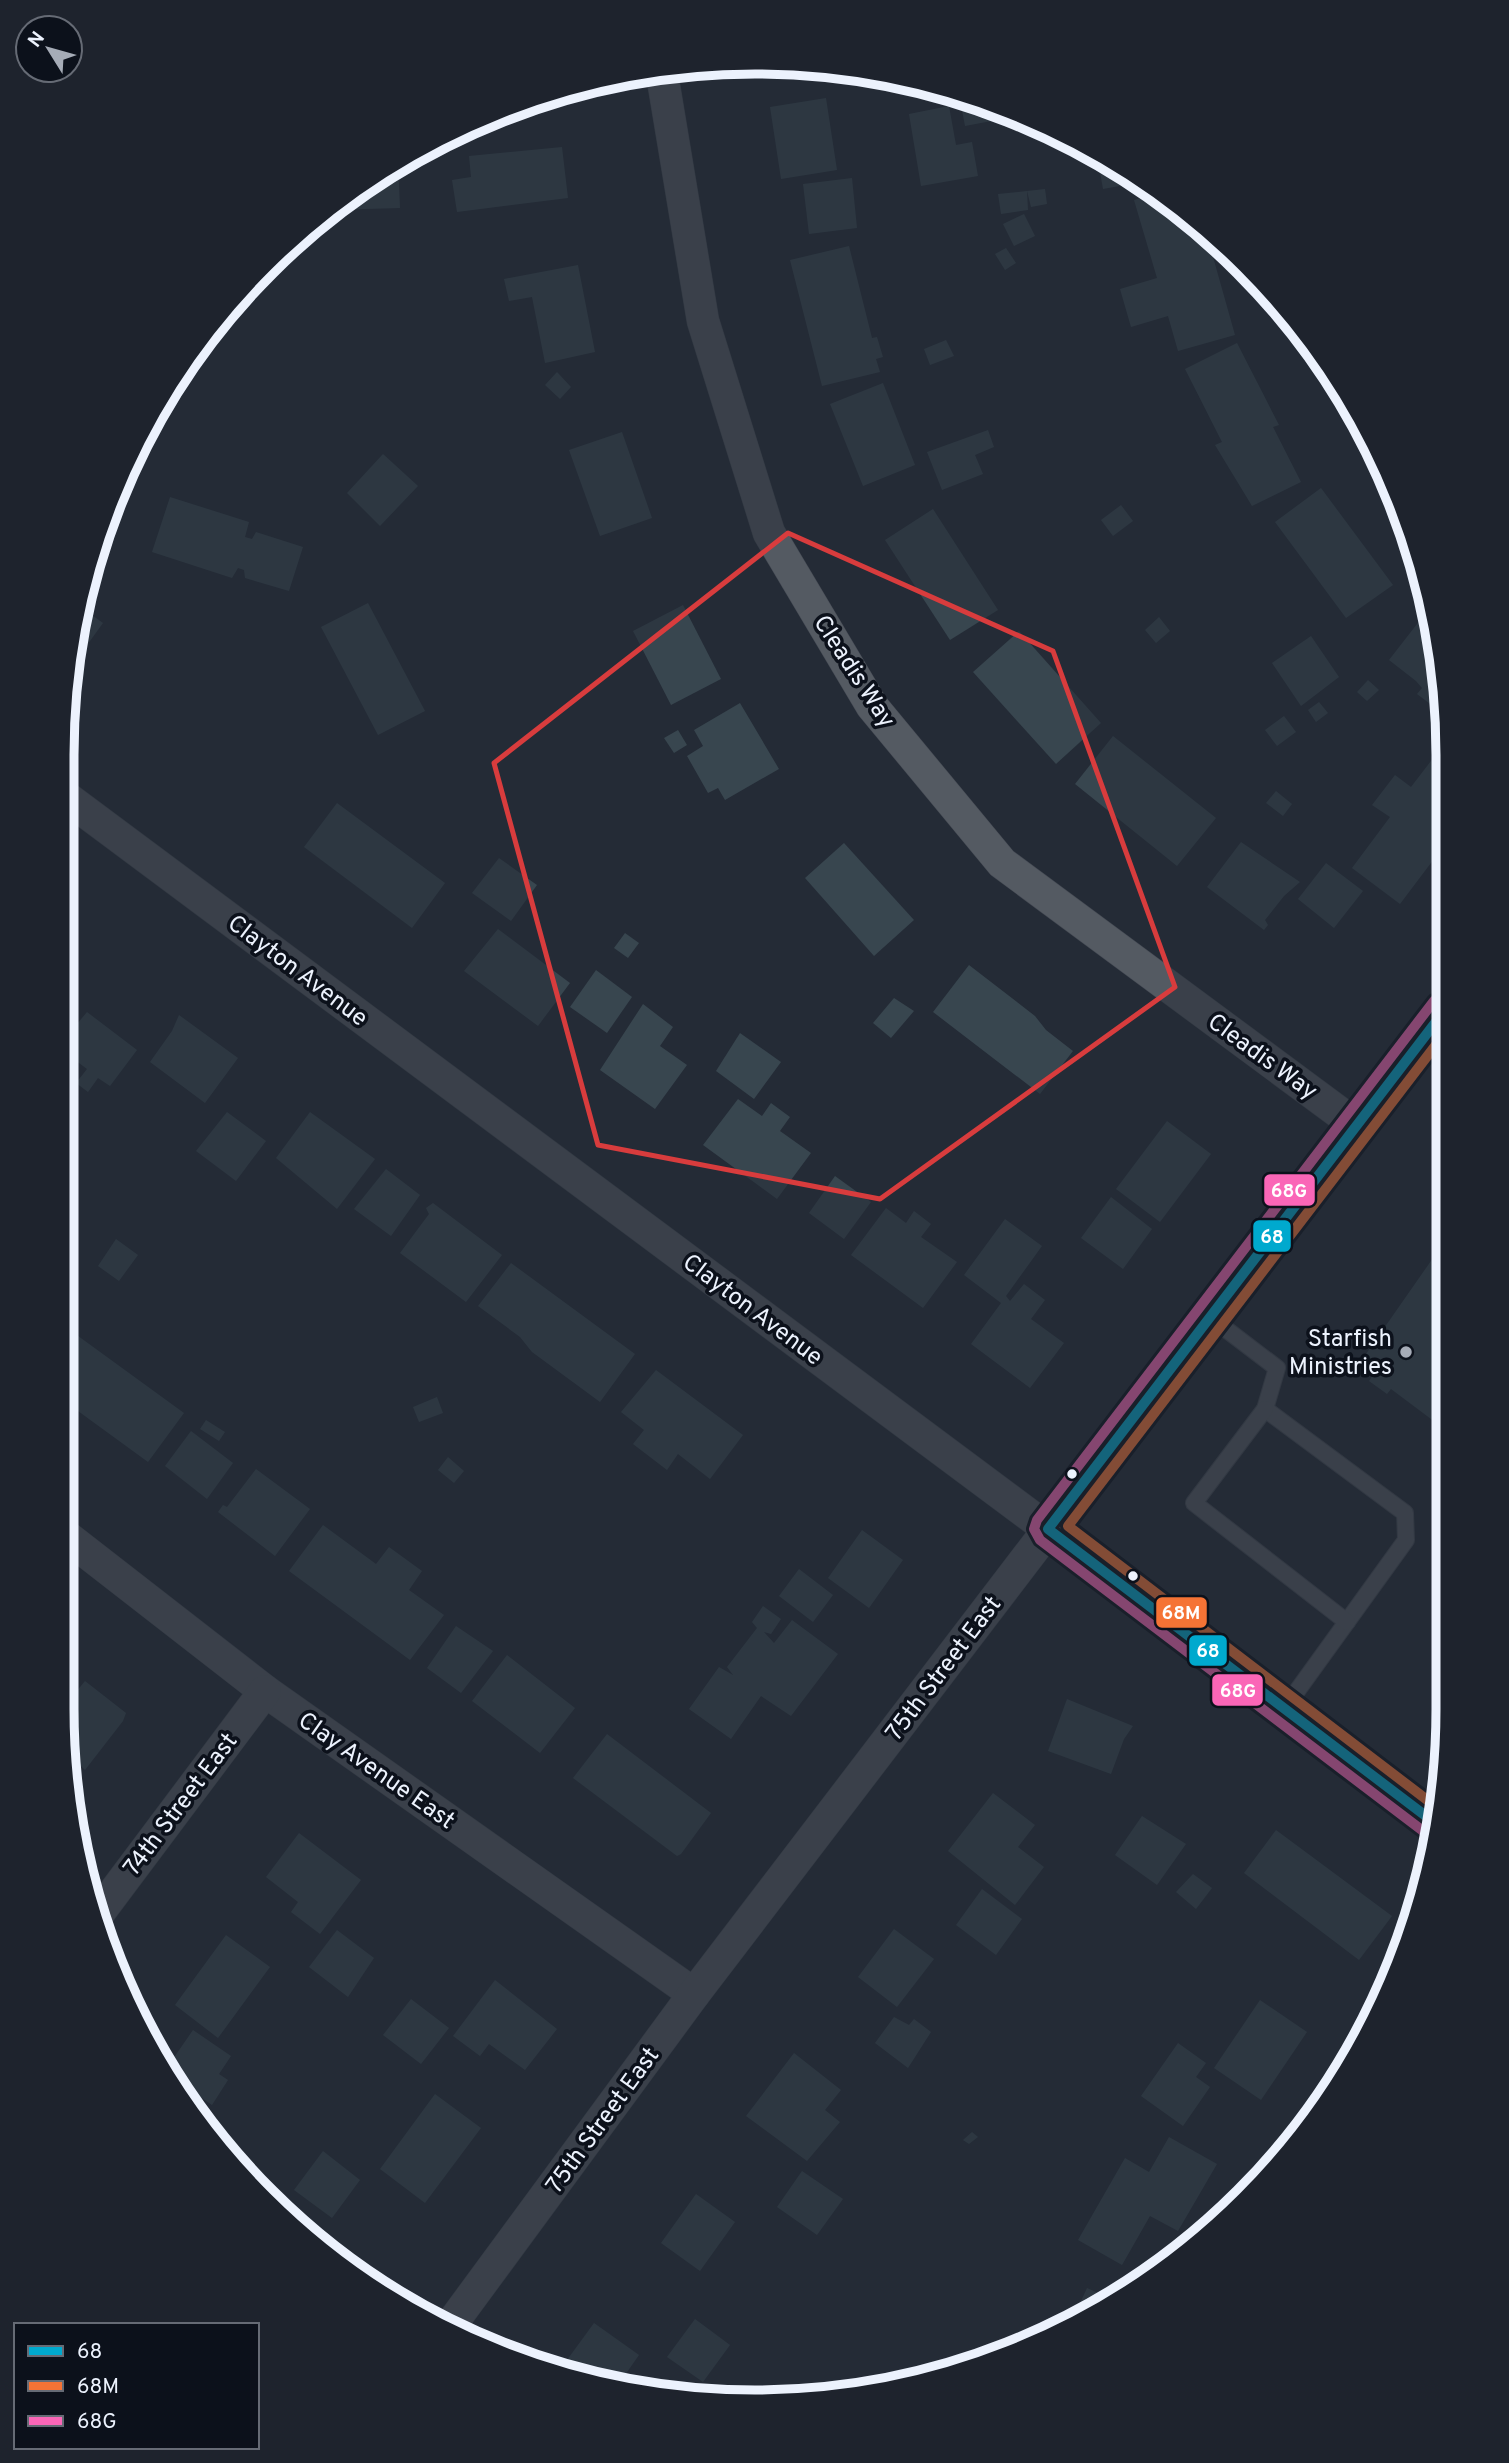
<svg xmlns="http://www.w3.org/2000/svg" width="1509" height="2463" font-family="Overpass,sans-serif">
	<rect width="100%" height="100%" fill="#242b36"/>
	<g fill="#38464f">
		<polygon points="959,94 974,100 1018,116 965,126"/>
		<polygon points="826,98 837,170 781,179 770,107"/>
		<polygon points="949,106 956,145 972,142 978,176 921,186 909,114"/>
		<polygon points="562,147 568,198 457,212 452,180 471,177 469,156"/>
		<polygon points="1097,155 1141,182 1103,189"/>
		<polygon points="398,161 400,208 330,210"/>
		<polygon points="852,178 857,228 809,234 803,184"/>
		<polygon points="1045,189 1047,204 1031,207 1027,191"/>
		<polygon points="1027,191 1028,210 1001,214 998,194"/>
		<polygon points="1159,193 1176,204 1206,232 1235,335 1178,351 1168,316 1131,327 1120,289 1157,278 1134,200"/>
		<polygon points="1024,214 1035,236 1014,246 1003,224"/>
		<polygon points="849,246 872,338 877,337 883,357 876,359 880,372 822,386 790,260"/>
		<polygon points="1006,248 1016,263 1005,270 995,254"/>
		<polygon points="578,265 595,352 545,363 532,297 509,301 504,279"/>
		<polygon points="946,340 954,356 930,365 924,349"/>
		<polygon points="1237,343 1279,425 1273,427 1301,482 1252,506 1215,445 1222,442 1185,369"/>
		<polygon points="557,372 571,387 560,399 545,385"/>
		<polygon points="883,383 915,465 863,486 830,404"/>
		<polygon points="988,430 994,447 975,455 983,474 942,490 927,452"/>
		<polygon points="622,432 652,518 600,536 569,450"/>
		<polygon points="383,454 418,486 380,526 347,493"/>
		<polygon points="1321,488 1393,585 1346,618 1275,522"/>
		<polygon points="170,497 249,522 245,537 252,539 256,532 303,547 289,591 245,578 244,570 238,568 232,578 152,552"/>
		<polygon points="1121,505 1133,521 1113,536 1101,520"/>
		<polygon points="933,509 998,610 950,640 885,540"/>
		<polygon points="368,603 425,711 378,735 321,627"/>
		<polygon points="683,605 721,679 671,705 633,631"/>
		<polygon points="82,608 103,623 69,670 67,664"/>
		<polygon points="1424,615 1428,619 1446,716 1417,694 1422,688 1416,681 1389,660"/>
		<polygon points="1159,617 1170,631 1156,643 1145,630"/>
		<polygon points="1019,631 1101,723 1056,764 973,672"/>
		<polygon points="1311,636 1339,677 1301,706 1272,663"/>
		<polygon points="1368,680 1379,690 1367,701 1357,692"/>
		<polygon points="1319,702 1328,713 1316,722 1308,710"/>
		<polygon points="740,703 779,769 725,800 718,788 708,793 687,756 703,746 694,730"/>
		<polygon points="1284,716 1296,732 1277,746 1265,730"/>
		<polygon points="1446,729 1446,752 1435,743"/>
		<polygon points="678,730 687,745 674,753 664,738"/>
		<polygon points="1113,736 1216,818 1177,866 1075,784"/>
		<polygon points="1434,757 1446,766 1446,843 1400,904 1352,868 1390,817 1372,805 1395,775 1411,787"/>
		<polygon points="1276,791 1292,804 1283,816 1266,803"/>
		<polygon points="337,803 445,883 412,928 304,847"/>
		<polygon points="1241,842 1300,882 1284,896 1265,920 1268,925 1264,930 1207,887"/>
		<polygon points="844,843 914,920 874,956 805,878"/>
		<polygon points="499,858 537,885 511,921 472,893"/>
		<polygon points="1326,863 1363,891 1334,928 1298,899"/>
		<polygon points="498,929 570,983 538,1026 464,971"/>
		<polygon points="625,933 639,943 628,958 614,948"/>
		<polygon points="969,965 1035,1016 1046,1030 1073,1051 1040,1094 933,1012"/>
		<polygon points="596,970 632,997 607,1033 570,1007"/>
		<polygon points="894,998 914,1011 891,1038 873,1023"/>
		<polygon points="643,1004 673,1027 660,1046 687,1065 655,1109 600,1070"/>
		<polygon points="87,1012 137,1050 110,1086 98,1078 88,1092 76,1083 87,1069 67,1054 67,1036"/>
		<polygon points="179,1015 238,1058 205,1103 150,1062 172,1031"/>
		<polygon points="740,1033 781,1062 754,1099 716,1071"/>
		<polygon points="738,1099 762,1116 771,1103 790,1117 780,1131 811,1153 777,1199 703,1145"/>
		<polygon points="227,1112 266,1141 236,1181 196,1151"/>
		<polygon points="310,1112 375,1159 337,1209 276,1158"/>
		<polygon points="1167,1121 1211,1154 1160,1222 1116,1189"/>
		<polygon points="386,1169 420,1195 391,1236 354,1209"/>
		<polygon points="835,1176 871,1202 844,1239 809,1213"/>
		<polygon points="1111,1197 1152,1229 1123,1269 1081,1238"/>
		<polygon points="433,1203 502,1255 466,1302 400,1253 429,1214 426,1208"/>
		<polygon points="886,1208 906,1223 914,1211 931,1224 921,1237 957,1262 923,1308 851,1255"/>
		<polygon points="1005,1219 1042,1246 1006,1296 1010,1301 1024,1284 1045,1300 1031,1319 1064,1343 1030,1388 971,1344 1001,1303 964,1275"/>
		<polygon points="116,1239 138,1255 119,1281 98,1266"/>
		<polygon points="1433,1258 1444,1266 1443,1428 1391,1389 1387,1394 1369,1381 1373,1375 1359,1364"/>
		<polygon points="511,1263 635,1354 600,1402 532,1352 520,1337 478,1306"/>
		<polygon points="74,1333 184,1413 148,1462 67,1403 67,1343"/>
		<polygon points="656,1370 743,1435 710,1479 678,1454 667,1470 633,1444 644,1430 621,1412"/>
		<polygon points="437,1397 443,1413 419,1422 413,1407"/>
		<polygon points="206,1420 225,1432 219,1441 200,1429"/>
		<polygon points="191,1431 233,1463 207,1499 165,1466"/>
		<polygon points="448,1457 464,1471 454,1483 438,1470"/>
		<polygon points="256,1469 310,1509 275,1556 218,1512 223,1505 227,1507"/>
		<polygon points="323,1525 376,1564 389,1547 422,1571 409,1590 444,1615 410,1660 289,1571"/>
		<polygon points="862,1530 903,1560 869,1608 828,1578"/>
		<polygon points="799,1569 833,1595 813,1622 779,1596"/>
		<polygon points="763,1606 781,1619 771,1634 764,1632 774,1643 792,1620 838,1654 791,1716 761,1696 731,1739 689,1709 719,1667 733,1675 727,1667 757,1628 752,1622"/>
		<polygon points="456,1626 493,1651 461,1693 427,1668"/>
		<polygon points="507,1655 575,1708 540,1753 472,1701"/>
		<polygon points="85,1681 126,1713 123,1721 85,1770 67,1753 67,1703"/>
		<polygon points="1067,1699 1133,1726 1124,1739 1111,1774 1048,1751"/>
		<polygon points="607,1734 711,1813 681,1854 677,1856 573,1778"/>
		<polygon points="67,1772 75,1778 67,1788"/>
		<polygon points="993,1793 1035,1825 1018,1847 1044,1867 1015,1905 948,1851"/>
		<polygon points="1142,1816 1186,1844 1157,1885 1115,1855"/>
		<polygon points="1276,1830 1392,1916 1359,1960 1244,1873"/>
		<polygon points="299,1833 361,1880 320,1934 291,1912 298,1902 266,1877"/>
		<polygon points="1193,1874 1212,1888 1196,1909 1176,1892"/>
		<polygon points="982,1889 1022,1919 996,1955 956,1925"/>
		<polygon points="894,1929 934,1959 897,2007 858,1977"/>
		<polygon points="337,1930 374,1958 348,1997 309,1967"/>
		<polygon points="226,1935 270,1967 218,2038 175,2005"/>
		<polygon points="495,1980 557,2029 525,2070 489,2044 480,2056 453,2036"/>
		<polygon points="411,1999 449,2028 421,2064 383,2035"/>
		<polygon points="1260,2000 1307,2032 1261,2100 1214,2068"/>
		<polygon points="894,2017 909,2025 914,2019 931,2032 908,2068 875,2043"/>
		<polygon points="193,2030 231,2056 219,2074 228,2080 212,2105 171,2077 166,2069"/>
		<polygon points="1178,2043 1206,2063 1196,2077 1210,2087 1183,2126 1141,2096"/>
		<polygon points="794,2053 841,2090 825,2110 840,2122 807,2161 746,2116"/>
		<polygon points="435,2094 481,2128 425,2203 380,2169"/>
		<polygon points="972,2132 978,2137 969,2144 963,2140"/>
		<polygon points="1169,2137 1217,2164 1178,2231 1150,2216 1122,2265 1078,2240 1125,2158 1149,2172"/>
		<polygon points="323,2151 360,2180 332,2218 294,2190"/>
		<polygon points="802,2171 843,2199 817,2235 777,2207"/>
		<polygon points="696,2194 735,2222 700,2271 661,2243"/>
		<polygon points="330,2238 371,2269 364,2278 323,2248"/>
		<polygon points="1087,2288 1111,2299 1070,2325"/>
		<polygon points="695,2319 730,2345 703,2382 667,2357"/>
		<polygon points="594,2323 639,2355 618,2385 559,2371"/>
	</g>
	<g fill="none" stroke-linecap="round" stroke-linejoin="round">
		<defs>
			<g id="lane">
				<polyline points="1210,1317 1277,1368 1265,1409 1405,1513 1406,1540 1284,1709"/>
				<polyline points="1265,1409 1194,1503 1347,1622"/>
			</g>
			<g id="street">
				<polyline points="661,68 703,321 769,533 872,706 1002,863 1356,1125"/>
				<polyline points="67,798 1048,1529 1435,1823"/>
				<polyline points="67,1537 265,1691 694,1994"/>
				<polyline points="95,1918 265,1691"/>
				<polyline points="447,2330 694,1994 1445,1010"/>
			</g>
		</defs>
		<use href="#lane" stroke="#434852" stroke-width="18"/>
		<use href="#street" stroke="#434852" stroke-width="33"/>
		<use href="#lane" stroke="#545a62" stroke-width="16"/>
		<use href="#street" stroke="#545a62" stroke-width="32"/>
		<defs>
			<polyline id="bus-1" points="1435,1823 1048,1529 1445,1010"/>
			<polyline id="bus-2" points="1439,1809 1068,1526 1445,1033"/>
			<polyline id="bus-3" points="1427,1834 1040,1540 1034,1529 1037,1520 1434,1001"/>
		</defs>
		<use href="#bus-1" stroke="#0c111b" stroke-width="16"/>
		<use href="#bus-2" stroke="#0c111b" stroke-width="16"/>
		<use href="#bus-3" stroke="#0c111b" stroke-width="16"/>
		<use href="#bus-1" stroke="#00a9ce" stroke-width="10"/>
		<use href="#bus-2" stroke="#f57335" stroke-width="10"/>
		<use href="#bus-3" stroke="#fa66b7" stroke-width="10"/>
	</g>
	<path d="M0 0H1509V2463H0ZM788,533L1053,651L1175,987L880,1199L598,1145L494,763Z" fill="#242b36" fill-opacity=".55" fill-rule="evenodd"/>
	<path fill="none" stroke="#d83c3d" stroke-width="5" stroke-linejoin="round" d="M788,533L1053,651L1175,987L880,1199L598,1145L494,763Z"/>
	<circle fill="#a6acb7" stroke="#0c111b" stroke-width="2.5" cx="1406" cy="1352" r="7"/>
	<g fill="#ecf2fd" stroke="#0c111b" stroke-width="2.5">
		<circle cx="1072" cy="1474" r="6"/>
		<circle cx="1133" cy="1576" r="6"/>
	</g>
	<g text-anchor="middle" stroke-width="7" stroke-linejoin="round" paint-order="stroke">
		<g font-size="24" fill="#ecf2fd" stroke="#0c111b">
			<text transform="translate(855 671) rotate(57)" y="8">Cleadis Way</text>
			<text transform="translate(298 970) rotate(37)" y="8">Clayton Avenue</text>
			<text transform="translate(1263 1056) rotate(36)" y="8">Cleadis Way</text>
			<text transform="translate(753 1309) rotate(37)" y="8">Clayton Avenue</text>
			<text transform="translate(943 1668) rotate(-53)" y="8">75th Street East</text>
			<text transform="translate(377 1770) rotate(35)" y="8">Clay Avenue East</text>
			<text transform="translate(180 1804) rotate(-53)" y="8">74th Street East</text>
			<text transform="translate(602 2120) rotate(-54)" y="8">75th Street East</text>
		</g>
		<g font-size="24" fill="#ecf2fd" stroke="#0c111b" text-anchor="end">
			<text x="1392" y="1346">Starfish<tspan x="1392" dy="28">Ministries</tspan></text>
		</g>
	</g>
	<path d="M0 0H1509V2463H0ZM755 74H755A681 681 0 0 1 1436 755V1709A681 681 0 0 1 755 2390H755A681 681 0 0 1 74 1709V755A681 681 0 0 1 755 74Z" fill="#1e232d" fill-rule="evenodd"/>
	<path fill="none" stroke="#ecf2fd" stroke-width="9" d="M755 74H755A681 681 0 0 1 1436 755V1709A681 681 0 0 1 755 2390H755A681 681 0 0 1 74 1709V755A681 681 0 0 1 755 74Z"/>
	<g stroke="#0c111b" stroke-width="2.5">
		<rect x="1263" y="1173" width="53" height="34" rx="7" fill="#fa66b7"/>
		<rect x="1252" y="1219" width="40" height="34" rx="7" fill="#00a9ce"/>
		<rect x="1155" y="1596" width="53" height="33" rx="7" fill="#f57335"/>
		<rect x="1188" y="1634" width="40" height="33" rx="7" fill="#00a9ce"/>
		<rect x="1211" y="1673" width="53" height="34" rx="7" fill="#fa66b7"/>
	</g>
	<g font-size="19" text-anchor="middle" font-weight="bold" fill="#fff">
		<text x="1289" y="1197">68G</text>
		<text x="1272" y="1243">68</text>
		<text x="1181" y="1619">68M</text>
		<text x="1208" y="1657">68</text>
		<text x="1238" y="1697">68G</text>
	</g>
	<rect x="14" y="2323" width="245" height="126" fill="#0c111b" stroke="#666b75" stroke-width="2"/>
	<rect x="28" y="2346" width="35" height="10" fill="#00a9ce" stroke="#666b75" stroke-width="2"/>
	<text x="77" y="2358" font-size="21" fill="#ecf2fd">68</text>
	<rect x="28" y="2381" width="35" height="10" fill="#f57335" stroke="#666b75" stroke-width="2"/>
	<text x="77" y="2393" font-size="21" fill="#ecf2fd">68M</text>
	<rect x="28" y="2416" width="35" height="10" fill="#fa66b7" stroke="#666b75" stroke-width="2"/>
	<text x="77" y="2428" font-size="21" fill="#ecf2fd">68G</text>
	<g transform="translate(49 49) rotate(307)"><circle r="33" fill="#0c111b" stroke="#666b75" stroke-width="2"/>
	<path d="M0-5L12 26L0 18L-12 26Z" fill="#a6acb7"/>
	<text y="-10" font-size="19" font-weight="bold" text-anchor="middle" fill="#ecf2fd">N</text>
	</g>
</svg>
